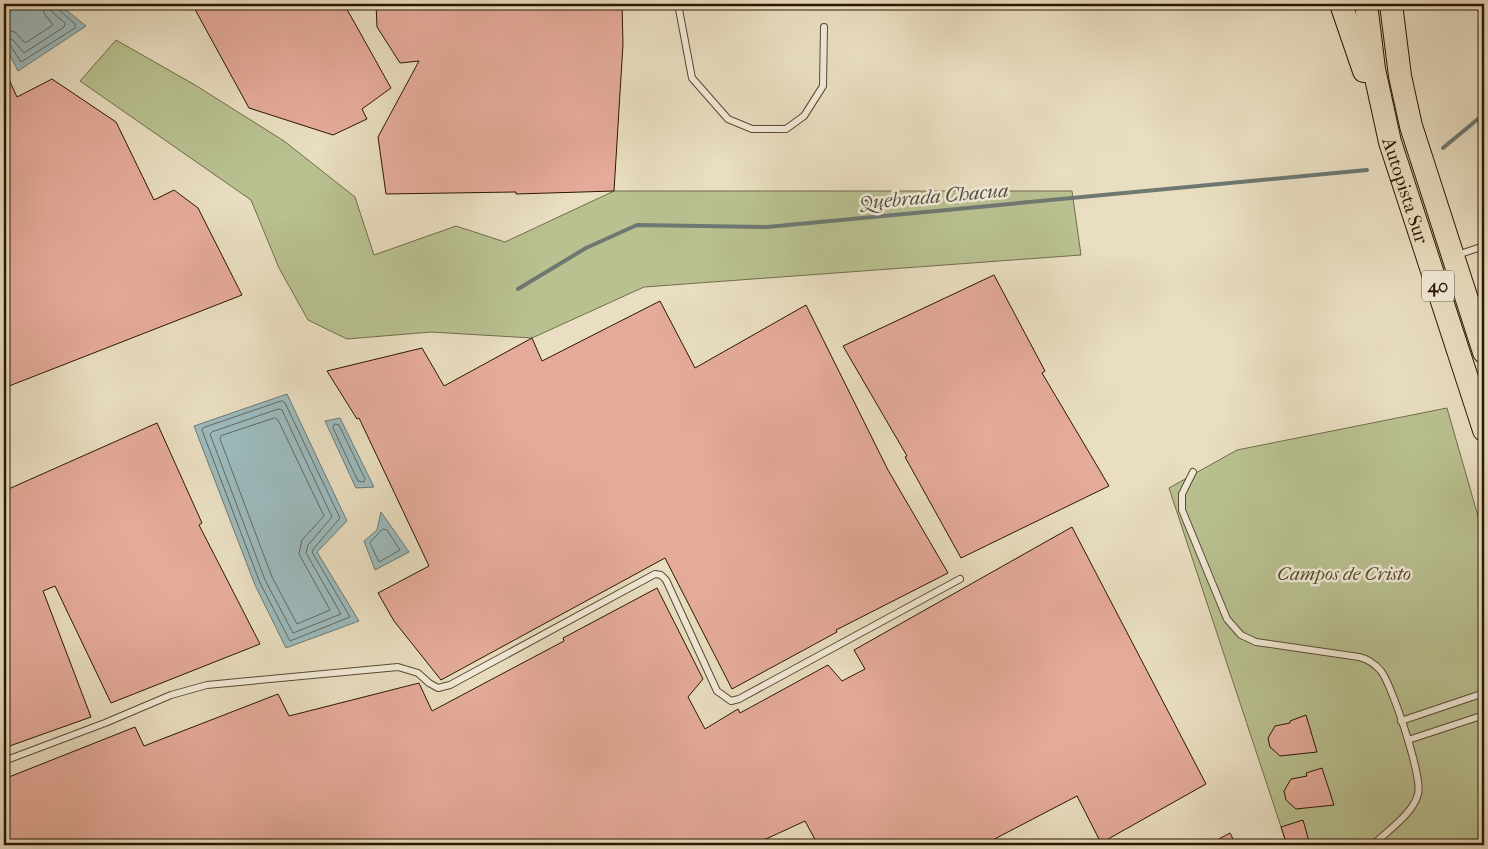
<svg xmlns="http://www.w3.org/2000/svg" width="1488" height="849" font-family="'IM FELL French Canon',serif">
	<rect width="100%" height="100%" fill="#e9dec1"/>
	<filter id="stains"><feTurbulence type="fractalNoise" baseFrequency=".004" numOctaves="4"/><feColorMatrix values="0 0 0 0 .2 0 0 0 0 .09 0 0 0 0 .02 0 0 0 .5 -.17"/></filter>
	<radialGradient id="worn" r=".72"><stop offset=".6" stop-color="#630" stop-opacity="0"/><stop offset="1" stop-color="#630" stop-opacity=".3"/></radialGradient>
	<g fill="#b9c191" stroke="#726c4a">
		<polygon points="116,40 195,85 284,141 355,197 374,255 456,226 505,242 614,191 1072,191 1081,255 644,287 532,338 431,332 347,339 308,320 279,268 251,200 80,81"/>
		<polygon points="1447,408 1484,537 1484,845 1287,845 1169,488 1237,450"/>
	</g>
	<g fill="#9cbabd" stroke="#6e7872">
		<polygon points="4,4 59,4 86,26 18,71 4,44"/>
		<polygon points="287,394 347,521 317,552 359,621 286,648 255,585 194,426"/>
		<polygon points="340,418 374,487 356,488 325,421"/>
		<polygon points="381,512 409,552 375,570 364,541 377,530"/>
	</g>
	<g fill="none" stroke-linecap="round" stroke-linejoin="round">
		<g stroke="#636860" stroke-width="1">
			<polyline points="4,29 15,32 24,42 27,42 53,25 44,13 42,4"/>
			<polyline points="4,36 13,40 24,53 64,27 65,23 52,12 50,4"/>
			<polyline points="4,43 10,45 21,62 75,28 75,24 58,9 56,4"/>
			<polygon points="282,401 285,403 340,518 314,548 312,552 350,617 290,641 260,583 202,430 203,428"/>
			<polygon points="279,409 282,410 332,517 308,545 306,553 341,614 293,633 265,580 210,434 212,432"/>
			<polygon points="275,418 278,420 324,516 302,540 299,554 330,610 297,624 272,577 220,439 221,436"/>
			<polygon points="335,424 339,425 365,479 364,482 358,481 333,428"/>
			<polygon points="383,529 387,530 400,550 379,562 370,543"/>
		</g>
		<g stroke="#6e7872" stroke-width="4">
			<polyline points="1443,148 1484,114"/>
			<polyline points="518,289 586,248 637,225 767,227 1367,170"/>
		</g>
	</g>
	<g fill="#e5ab9a" stroke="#2a1602">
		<polygon points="192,4 344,4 391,88 362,109 367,119 333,135 249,108"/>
		<polygon points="376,4 622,4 623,44 614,191 516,194 516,192 386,194 378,137 419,61 400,63 377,27"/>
		<polygon points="4,69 17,97 52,79 116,122 154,200 174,190 198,208 242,295 4,388"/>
		<polygon points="994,275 1045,371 1042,373 1109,486 961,558 905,457 907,456 843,346"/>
		<polygon points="660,301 695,368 806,305 888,470 948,573 836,630 837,632 732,689 665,558 441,680 394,621 378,593 429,566 359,418 357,419 327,371 422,348 444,386 532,338 542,361"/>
		<polygon points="157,423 202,523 199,525 260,644 111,703 55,586 43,591 91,717 4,748 4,491"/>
		<polygon points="1072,527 1206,784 1101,843 1077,796 983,845 818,845 805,821 753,845 4,845 4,779 135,727 144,746 278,694 289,716 419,683 432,711 564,641 563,638 657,588 703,679 688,697 705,729 738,709 740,713 828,665 842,681 865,669 854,650"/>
		<polygon points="1306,715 1317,752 1280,756 1270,747 1268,738 1275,726 1290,723 1290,721"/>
		<polygon points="1322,768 1334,805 1296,809 1286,800 1284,791 1291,779 1307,776 1306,773"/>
		<polygon points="1303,820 1310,845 1287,845 1281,827"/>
		<polygon points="1230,833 1236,845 1208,845"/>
	</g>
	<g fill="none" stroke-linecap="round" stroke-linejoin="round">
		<defs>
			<g id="lane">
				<polyline points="678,4 692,78 728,119 752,129 786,129 804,116 823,86 824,27"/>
				<polyline points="1457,255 1484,246"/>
				<path d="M1193,472L1182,494V510L1227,619L1241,635L1256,642L1359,657C1368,659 1375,664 1381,671C1392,685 1423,778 1418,794C1413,814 1387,831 1373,845"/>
				<polyline points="1401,721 1484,693"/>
				<polyline points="1408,740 1484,715"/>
				<polyline points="4,761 105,723 171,695 207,685 398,667 418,673 429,683 438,688 450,685 655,574 661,575 666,580 717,691 731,701 739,699 960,579"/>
			</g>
			<g id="highway">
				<polyline points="1341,4 1364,71"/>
				<path id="s1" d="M1366,4L1374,69L1390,142L1484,430"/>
				<polyline points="1391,4 1400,76 1411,126 1484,352"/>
			</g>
		</defs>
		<use href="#lane" stroke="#5a4832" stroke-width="8"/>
		<use href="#highway" stroke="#2a1602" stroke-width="24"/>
		<use href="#lane" stroke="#f1ead7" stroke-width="6"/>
		<use href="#highway" stroke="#e9dec1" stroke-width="22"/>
	</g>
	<g text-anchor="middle" stroke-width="5" stroke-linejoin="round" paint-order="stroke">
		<rect fill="#f1ead7" stroke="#665642" stroke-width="1" x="1422" y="270.5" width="32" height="31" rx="4"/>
		<g font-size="18" font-weight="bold" fill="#2a1602">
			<text x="1438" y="292">40</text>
		</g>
		<g font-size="19" fill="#2a1602" stroke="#f1ead7">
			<text dy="7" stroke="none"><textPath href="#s1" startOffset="191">Autopista Sur</textPath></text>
		</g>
		<g font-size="19" font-style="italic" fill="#55492d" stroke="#f1ead7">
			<text x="1344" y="580">Campos de Cristo</text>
		</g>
		<g font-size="20" font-style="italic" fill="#524f43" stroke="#f1ead7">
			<text transform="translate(934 196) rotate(-5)" y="7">Quebrada Chacua</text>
		</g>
	</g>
	<rect width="1488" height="849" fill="none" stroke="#e9dec1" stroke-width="20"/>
	<rect x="5" y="5" width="1478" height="839" fill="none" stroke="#2a1602" stroke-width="2.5"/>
	<rect x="10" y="10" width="1468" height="829" fill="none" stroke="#2a1602"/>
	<rect width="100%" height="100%" filter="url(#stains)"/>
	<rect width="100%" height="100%" fill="url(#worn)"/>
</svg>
